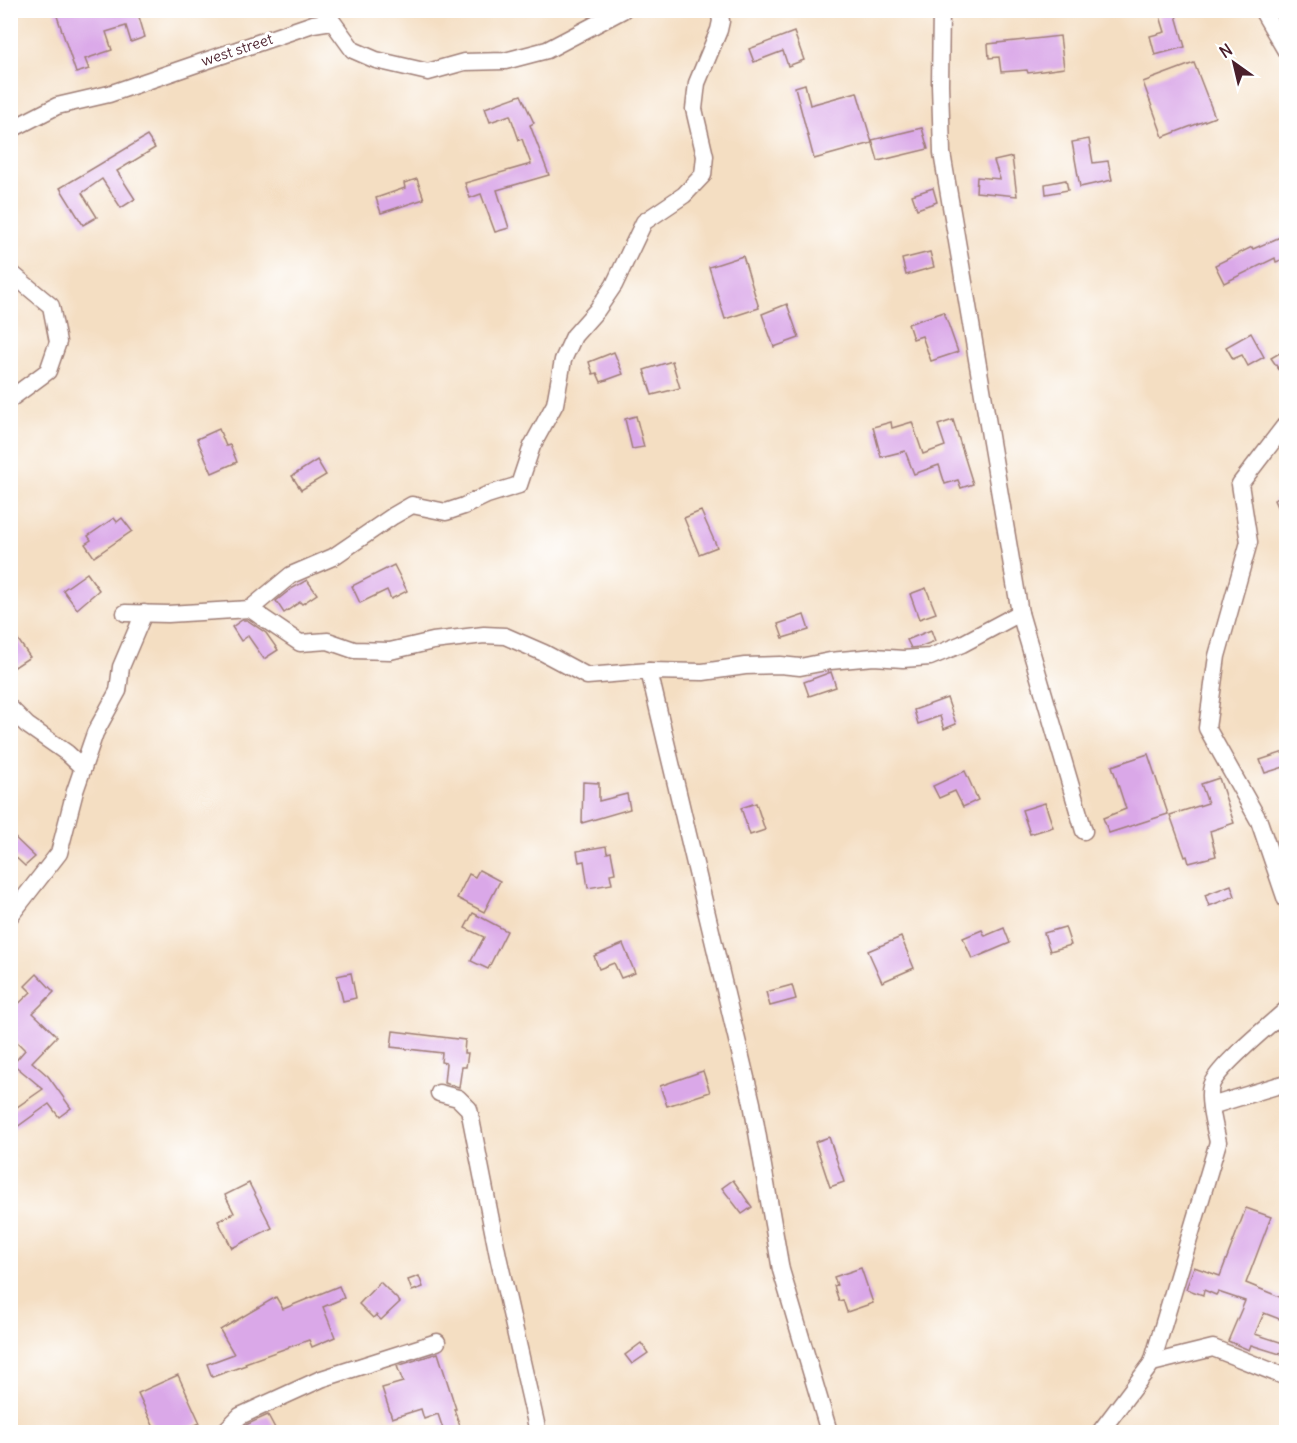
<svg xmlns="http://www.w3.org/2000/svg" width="1297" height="1443" font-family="Delius,sans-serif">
	<rect width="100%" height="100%" fill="#fff"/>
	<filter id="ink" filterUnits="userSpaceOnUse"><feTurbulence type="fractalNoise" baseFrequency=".0167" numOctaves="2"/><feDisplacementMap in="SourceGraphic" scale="12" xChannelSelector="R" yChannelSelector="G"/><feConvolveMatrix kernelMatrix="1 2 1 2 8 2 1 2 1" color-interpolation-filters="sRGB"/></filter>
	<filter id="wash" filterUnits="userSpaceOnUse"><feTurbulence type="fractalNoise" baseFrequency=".008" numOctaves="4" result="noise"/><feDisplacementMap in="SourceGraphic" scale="24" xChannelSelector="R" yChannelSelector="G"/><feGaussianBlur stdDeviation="1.35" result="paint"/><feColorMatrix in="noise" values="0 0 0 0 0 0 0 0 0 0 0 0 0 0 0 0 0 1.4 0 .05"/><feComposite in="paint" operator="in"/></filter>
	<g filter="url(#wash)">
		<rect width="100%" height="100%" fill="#f4dec2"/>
		<g id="blocks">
			<g fill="#daa8e8">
				<polygon points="55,10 137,10 145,37 131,42 126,26 106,32 112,50 85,59 89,69 76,73"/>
				<polygon points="1175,12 1185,47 1155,55 1150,36 1165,32 1160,16"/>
				<polygon points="794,32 804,60 788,66 783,51 754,62 749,49"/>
				<polygon points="1060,36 1064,68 1028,73 1027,70 1001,72 999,57 989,58 988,44"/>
				<polygon points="1194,63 1215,117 1163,137 1143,82"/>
				<polygon points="805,84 810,105 857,92 872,143 814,159 795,87"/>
				<polygon points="521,95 534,123 530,125 549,175 497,190 509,228 495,232 481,194 470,198 465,183 531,164 522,139 519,140 510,115 490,122 485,108"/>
				<polygon points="922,128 928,149 878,161 872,140"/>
				<polygon points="147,136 155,148 117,171 135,199 121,208 102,179 82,193 97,217 83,225 60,188"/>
				<polygon points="1089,139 1093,163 1108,161 1112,180 1080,187 1072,142"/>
				<polygon points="1012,157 1017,196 976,192 977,177 1000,179 994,161"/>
				<polygon points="417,179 424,199 381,213 376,198 405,188 404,183"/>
				<polygon points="1066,180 1068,190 1046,194 1045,184"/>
				<polygon points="933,188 937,202 917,209 912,195"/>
				<polygon points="1287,234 1287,258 1276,262 1275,258 1224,283 1215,265 1252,247 1253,249"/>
				<polygon points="930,252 934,267 906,275 902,259"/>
				<polygon points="743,256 759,308 725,319 709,267"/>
				<polygon points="787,304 799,338 774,347 762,314"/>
				<polygon points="944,312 958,352 931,361 922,336 913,339 908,324"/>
				<polygon points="1251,333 1264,357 1248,366 1242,355 1233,359 1226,347"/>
				<polygon points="1283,351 1287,357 1287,381 1271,358"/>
				<polygon points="614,352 623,374 601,382 597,373 593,374 589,362"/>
				<polygon points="672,361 680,388 652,395 644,370"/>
				<polygon points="636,416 644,447 632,449 625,419"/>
				<polygon points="953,420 973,484 961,488 958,480 945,484 939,465 914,474 905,451 881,457 873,427 891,422 892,428 912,422 923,454 945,446 938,425"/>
				<polygon points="219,429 226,446 230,445 237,462 212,473 197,439"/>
				<polygon points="317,460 326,475 301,490 292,476"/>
				<polygon points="1287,494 1287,528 1274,500"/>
				<polygon points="701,511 717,547 699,554 684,518"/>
				<polygon points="114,518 117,522 122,518 132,531 94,557 85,544 91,540 88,536"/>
				<polygon points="394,565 407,591 391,599 387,590 360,603 352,586"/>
				<polygon points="87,573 99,590 77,609 63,590"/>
				<polygon points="307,580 317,594 302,604 300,602 284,613 276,601 291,589"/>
				<polygon points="926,588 936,613 919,619 910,594"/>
				<polygon points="804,615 809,630 783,638 778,624"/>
				<polygon points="242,620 247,620 266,633 278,650 264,659 248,636 241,641 232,627"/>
				<polygon points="10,628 30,657 10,670"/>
				<polygon points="931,630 935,641 919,647 911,648 907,640"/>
				<polygon points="831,672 836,687 809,696 804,682"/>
				<polygon points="947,698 956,724 944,729 940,716 918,724 914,710"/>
				<polygon points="1287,751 1287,766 1265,773 1260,760"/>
				<polygon points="1148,754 1168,814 1109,833 1103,818 1126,809 1112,766"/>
				<polygon points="965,771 978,800 963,807 955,791 939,798 933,786"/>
				<polygon points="1219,778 1234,823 1210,831 1216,856 1189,863 1187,856 1185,857 1170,815 1208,803 1201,784"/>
				<polygon points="583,782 599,783 599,801 627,794 630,809 582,823"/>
				<polygon points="756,803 765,830 750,835 741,808"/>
				<polygon points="1045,803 1053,827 1030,834 1022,810"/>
				<polygon points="10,833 35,857 25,866 10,852"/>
				<polygon points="606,846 607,853 611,852 615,873 610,874 612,884 588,888 584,861 579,862 577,851"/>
				<polygon points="479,870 500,881 484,912 457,898 469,874 475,877"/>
				<polygon points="1231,885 1235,896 1209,906 1205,895"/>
				<polygon points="473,913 507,931 488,969 471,961 484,937 465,928"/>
				<polygon points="1065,927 1071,945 1050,951 1044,933"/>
				<polygon points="1004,928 1010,943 972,959 963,938 982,930 985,936"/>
				<polygon points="901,937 914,968 882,982 868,951"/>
				<polygon points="623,944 635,973 621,978 614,963 599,969 594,956"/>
				<polygon points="351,973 356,998 343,1001 337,976"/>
				<polygon points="37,974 54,992 33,1013 57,1036 32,1062 48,1076 71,1108 59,1117 49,1104 10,1132 10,1112 43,1089 13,1064 25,1050 10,1035 10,1012 31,992 25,986"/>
				<polygon points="792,985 796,999 770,1006 766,992"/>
				<polygon points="393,1031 465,1040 464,1053 468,1053 466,1067 462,1067 459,1087 444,1083 446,1063 441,1062 442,1053 391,1047"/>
				<polygon points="703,1071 710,1092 667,1106 660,1086"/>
				<polygon points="829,1137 844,1182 830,1187 815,1142"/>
				<polygon points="733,1180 752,1207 742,1214 722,1188"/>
				<polygon points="249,1183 272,1228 232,1248 218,1221 234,1213 225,1195"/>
				<polygon points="1246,1208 1271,1217 1246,1283 1287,1300 1287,1322 1264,1313 1255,1334 1283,1343 1280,1354 1251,1345 1249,1350 1228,1341 1245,1301 1218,1292 1216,1295 1204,1290 1203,1295 1186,1289 1194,1267 1220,1276"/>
				<polygon points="861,1268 873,1303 847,1312 843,1300 839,1301 834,1286 837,1285 834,1277"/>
				<polygon points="419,1276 423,1287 412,1291 408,1280"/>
				<polygon points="380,1282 400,1302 381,1320 376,1315 373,1318 359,1304"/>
				<polygon points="339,1286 344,1298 323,1307 335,1337 312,1347 309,1340 245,1363 246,1365 212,1377 207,1364 234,1354 220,1330 276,1297 283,1309"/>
				<polygon points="641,1343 648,1353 632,1364 625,1355"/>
				<polygon points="438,1353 456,1409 454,1409 462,1432 444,1432 438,1414 424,1419 421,1409 392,1418 382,1388 403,1382 397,1366"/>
				<polygon points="178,1375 200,1423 179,1432 156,1432 138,1393"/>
				<polygon points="268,1415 277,1432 247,1432 244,1427 246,1425"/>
			</g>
		</g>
	</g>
	<g filter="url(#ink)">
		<use href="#blocks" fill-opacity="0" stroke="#9f7e76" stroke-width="1.5"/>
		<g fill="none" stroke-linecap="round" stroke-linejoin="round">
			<defs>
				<g id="minor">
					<polyline points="941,10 940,84 942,153 1020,613 1084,831"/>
					<polyline points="1262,10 1286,51"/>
					<polyline points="10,130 57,106 109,94 313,24 332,21 353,50 376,60 428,72 464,62 505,61 547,50 623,10"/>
					<polyline points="10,272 51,306 58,342 48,371 10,399"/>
					<polyline points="1286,424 1240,484 1249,542 1217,656 1207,728 1259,821 1286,900"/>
					<polyline points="250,609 291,575 333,557 393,516 412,505 446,512 464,506 487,495 519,485 532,446 555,404 563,360 574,336 597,310 614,285 644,222 684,195 703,175 705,156 694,109 697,83 719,30 721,21 719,10"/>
					<polyline points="125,613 168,614 250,609 300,643 328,641 354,650 390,651 433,641 484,635 505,636 544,653 587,676 649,671 703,672 745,666 780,665 800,667 830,661 874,657 903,659 930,657 962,644 1020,613"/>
					<polyline points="649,671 752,1103 781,1270 829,1432"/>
					<polyline points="10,708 27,725 67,753 83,768"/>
					<polyline points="10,916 59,853 75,791 95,733 118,691 121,667 144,613"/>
					<polyline points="439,1093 458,1098 469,1109 498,1256 538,1432"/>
					<polyline points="1211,1106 1286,1083"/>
					<path d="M1152,1363L1218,1142C1215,1128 1207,1099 1211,1086C1216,1068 1270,1025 1286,1010"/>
					<polyline points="224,1432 240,1416 321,1379 437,1342"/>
					<polyline points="1100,1432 1152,1363 1213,1348 1286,1377"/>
				</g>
			</defs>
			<use href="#minor" stroke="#9f7e76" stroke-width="19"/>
			<use href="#minor" stroke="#fff" stroke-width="16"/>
		</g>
	</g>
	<g text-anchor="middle" stroke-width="6" stroke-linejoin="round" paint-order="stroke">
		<g font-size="15" fill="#4a1f2b" stroke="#fff">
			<text transform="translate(237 50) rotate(-18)" y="5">west street</text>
		</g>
	</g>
	<rect width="1297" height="1443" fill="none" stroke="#fff" stroke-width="36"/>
	<g transform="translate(1234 63) rotate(326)" stroke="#ffffff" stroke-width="4.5" paint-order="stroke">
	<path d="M0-4.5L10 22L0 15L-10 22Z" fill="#4a1f2b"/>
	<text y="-9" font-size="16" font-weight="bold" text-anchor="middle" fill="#4a1f2b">N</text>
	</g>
</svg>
